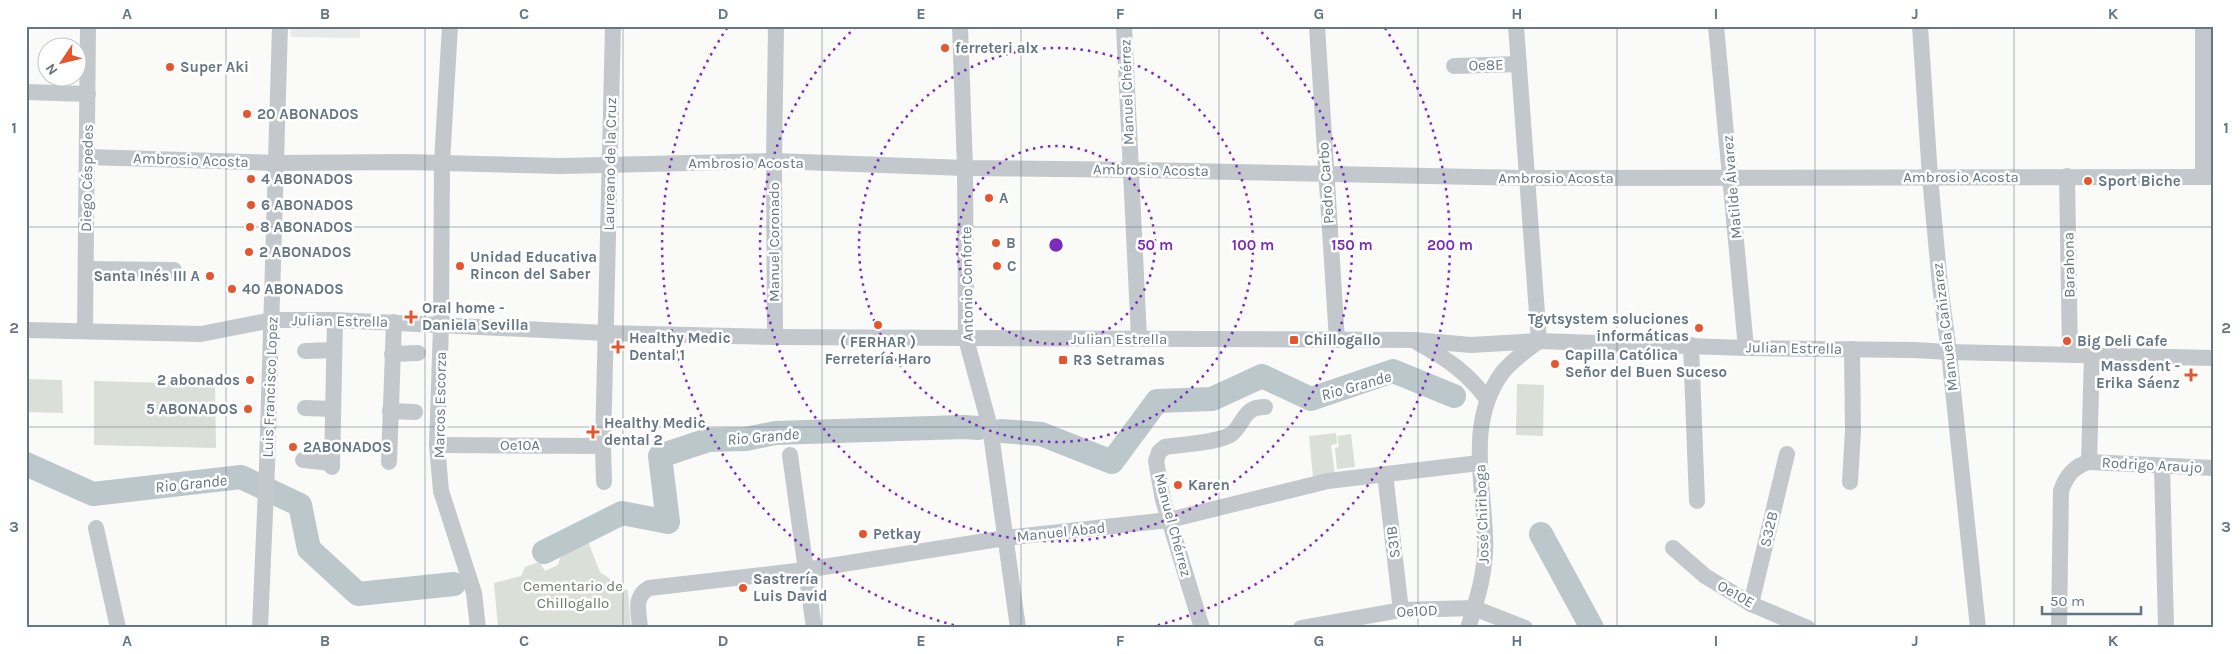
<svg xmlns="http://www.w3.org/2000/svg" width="2240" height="654" font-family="Karla,sans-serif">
	<rect width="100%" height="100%" fill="#fafaf8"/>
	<polygon fill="#e8e9e9" points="290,26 360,26 360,38 291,37"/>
	<g fill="#dadfd7">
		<polygon points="26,379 62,380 63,413 26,412"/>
		<polygon points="94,381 215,384 216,448 94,445"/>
		<polygon points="1517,384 1544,385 1543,436 1516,435"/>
		<polygon points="1336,433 1337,444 1331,445 1335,475 1313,477 1309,436"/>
		<polygon points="1351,434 1355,467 1337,469 1335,448 1339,447 1337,436"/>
		<polygon points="587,539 600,572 628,591 631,628 498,628 494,583 521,576 525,567 539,562 545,571 558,565 560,558"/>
	</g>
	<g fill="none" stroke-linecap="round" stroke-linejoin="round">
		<g stroke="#bbc7cb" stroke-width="24">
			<polyline points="1001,431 1041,434 1112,462 1157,401 1212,399 1262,376 1311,399 1393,371 1454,396"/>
			<polyline points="26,464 93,494 241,477 300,505 309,549 358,594 454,584"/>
			<polyline points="1541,534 1592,628"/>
			<polyline points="544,552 622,513 668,522 660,456 708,440 746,439 775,433 963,427 979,428"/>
		</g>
		<g stroke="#c3c8cc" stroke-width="16">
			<polyline points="450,26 442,162 441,326 437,445 441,491 474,593 478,628"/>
			<polyline points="960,26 965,168 966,339 990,427 1018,628"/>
			<polyline points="1124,26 1139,338"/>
			<polyline points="1317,26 1337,340"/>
			<polyline points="1516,26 1539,341"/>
			<polyline points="1716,26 1746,348"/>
			<polyline points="1920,26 1930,177 1940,285 1949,352 1978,628"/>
			<polyline points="2203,26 2203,177"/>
			<polyline points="1454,66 1519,64"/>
			<polyline points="26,92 88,94"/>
			<polyline points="88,157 277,163 406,162 561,166 774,161 965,168 1141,170 1527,178 2214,177"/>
			<polyline points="2067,176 2070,354"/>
			<polyline points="86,269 174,270"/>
			<polyline points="26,330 201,334 272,320 335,320 605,333 775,337 1414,340 1471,345 1539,341 1746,348 1914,350 1949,352 2214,358"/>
			<polyline points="85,330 88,26"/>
			<polyline points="775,337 774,161 776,26"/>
			<path d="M1418,343C1446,358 1468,373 1487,399"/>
			<polyline points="1691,345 1697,501"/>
			<polyline points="305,351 334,350"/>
			<polyline points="392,354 418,353"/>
			<polyline points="305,408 333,409"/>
			<polyline points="390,411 415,412"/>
			<polyline points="437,445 603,446"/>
			<polyline points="790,455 814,628"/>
			<polyline points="303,460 332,463"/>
			<polyline points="389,462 394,322"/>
			<polyline points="2089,462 2214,468"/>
			<polyline points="2162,466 2166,628"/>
			<polyline points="332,467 335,320"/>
			<polyline points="1385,474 1401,610"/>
			<polyline points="604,482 603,446 613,26"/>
			<polyline points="1850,482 1853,431 1852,349"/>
			<polyline points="96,528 118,628"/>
			<polyline points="1673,548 1705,576 1751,604 1808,628"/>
			<polyline points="1751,604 1787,454"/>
			<polyline points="260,628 267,466 280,26"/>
			<path d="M640,628C639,612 633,597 649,588L805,570L1005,538L1169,520L1328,481L1479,463"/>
			<path d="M1202,628L1163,500L1156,461L1159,452L1165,447C1183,444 1216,443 1230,435C1243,428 1242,406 1265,407"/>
			<polyline points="1301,628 1401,610 1474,608 1525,628"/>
			<path d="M1468,628C1478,597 1487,568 1485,535C1483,481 1467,421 1502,373C1512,360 1526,351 1539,341"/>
			<path d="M2059,628L2061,491C2066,476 2074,466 2089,462L2092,354"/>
		</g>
	</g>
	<path fill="none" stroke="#657683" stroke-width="1" stroke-opacity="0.55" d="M226,26V628M425,26V628M623,26V628M822,26V628M1021,26V628M1219,26V628M1418,26V628M1617,26V628M1815,26V628M2014,26V628M26,227H2214M26,427H2214"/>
	<g fill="none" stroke="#7b2cbf" stroke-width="2.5" stroke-dasharray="2.5 5">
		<circle cx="1056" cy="245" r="99"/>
		<circle cx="1056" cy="245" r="197"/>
		<path d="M1256 27A296 296 0 1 1 856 27"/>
		<path d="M961 627A394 394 0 0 1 727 28M1385 28A394 394 0 0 1 1151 627"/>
	</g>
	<g fill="#e4572e" stroke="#fff" stroke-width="2">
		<circle cx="945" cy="48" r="5"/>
		<circle cx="170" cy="67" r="5"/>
		<circle cx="247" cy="114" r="5"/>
		<circle cx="251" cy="179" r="5"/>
		<circle cx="2088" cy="181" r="5"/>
		<circle cx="989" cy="198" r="5"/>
		<circle cx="251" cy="205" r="5"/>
		<circle cx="250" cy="227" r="5"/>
		<circle cx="996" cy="243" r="5"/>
		<circle cx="249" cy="252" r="5"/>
		<circle cx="460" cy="266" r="5"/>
		<circle cx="997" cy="266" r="5"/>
		<circle cx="210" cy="276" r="5"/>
		<circle cx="232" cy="289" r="5"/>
		<path d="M408.5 309.5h5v5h5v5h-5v5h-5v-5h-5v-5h5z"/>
		<circle cx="878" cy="325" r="5"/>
		<circle cx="1699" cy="328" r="5"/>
		<rect x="1289" y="335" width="10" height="10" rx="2.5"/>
		<circle cx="2067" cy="341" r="5"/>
		<path d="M615.5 339.5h5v5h5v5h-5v5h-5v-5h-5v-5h5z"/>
		<rect x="1058" y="355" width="10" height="10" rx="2.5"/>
		<circle cx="1555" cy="364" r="5"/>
		<path d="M2188.5 367.5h5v5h5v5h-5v5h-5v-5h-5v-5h5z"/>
		<circle cx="250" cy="380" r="5"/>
		<circle cx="248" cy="409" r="5"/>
		<path d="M590.5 424.5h5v5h5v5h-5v5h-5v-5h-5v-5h5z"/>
		<circle cx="293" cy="447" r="5"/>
		<circle cx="1178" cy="485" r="5"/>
		<circle cx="863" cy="534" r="5"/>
		<circle cx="743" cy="588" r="5"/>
	</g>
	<g text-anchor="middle" stroke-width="5" stroke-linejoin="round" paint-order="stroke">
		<g font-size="15" font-weight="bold" fill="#657683" stroke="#fff" text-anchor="start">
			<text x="955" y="53">ferreteri alx</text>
			<text x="180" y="72">Super Aki</text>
			<text x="257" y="119">20 ABONADOS</text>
			<text x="261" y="184">4 ABONADOS</text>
			<text x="2098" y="186">Sport Biche</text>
			<text x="999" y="203">A</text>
			<text x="261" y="210">6 ABONADOS</text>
			<text x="260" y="232">8 ABONADOS</text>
			<text x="1006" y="248">B</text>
			<text x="259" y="257">2 ABONADOS</text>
			<text x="470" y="262">Unidad Educativa<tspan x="470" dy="17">Rincon del Saber</tspan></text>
			<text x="1007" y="271">C</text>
			<text x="200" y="281" text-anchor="end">Santa Inés III A</text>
			<text x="242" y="294">40 ABONADOS</text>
			<text x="422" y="313">Oral home -<tspan x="422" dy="17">Daniela Sevilla</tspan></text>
			<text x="1689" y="324" text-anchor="end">Tgvtsystem soluciones<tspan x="1689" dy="17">informáticas</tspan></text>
			<text x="629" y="343">Healthy Medic<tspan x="629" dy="17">Dental 1</tspan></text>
			<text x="1304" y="345">Chillogallo</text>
			<text x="2077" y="346">Big Deli Cafe</text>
			<text x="878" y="347" text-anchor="middle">( FERHAR )<tspan x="878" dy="17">Ferretería Haro</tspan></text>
			<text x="1565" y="360">Capilla Católica<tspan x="1565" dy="17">Señor del Buen Suceso</tspan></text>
			<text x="1073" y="365">R3 Setramas</text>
			<text x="2180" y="371" text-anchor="end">Massdent -<tspan x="2180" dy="17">Erika Sáenz</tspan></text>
			<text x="240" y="385" text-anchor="end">2 abonados</text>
			<text x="238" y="414" text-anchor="end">5 ABONADOS</text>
			<text x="604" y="428">Healthy Medic<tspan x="604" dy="17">dental 2</tspan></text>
			<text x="303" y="452">2ABONADOS</text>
			<text x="1188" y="490">Karen</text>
			<text x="873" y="539">Petkay</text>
			<text x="753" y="584">Sastrería<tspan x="753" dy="17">Luis David</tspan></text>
		</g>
		<g font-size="15" fill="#657683" stroke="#fff">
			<text transform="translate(1486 65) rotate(-2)" y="5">Oe8E</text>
			<text transform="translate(1127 92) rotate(-92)" y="5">Manuel Chérrez</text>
			<text transform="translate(191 160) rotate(2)" y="5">Ambrosio Acosta</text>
			<text x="746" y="168">Ambrosio Acosta</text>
			<text transform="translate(610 164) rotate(-89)" y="5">Laureano de la Cruz</text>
			<text transform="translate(1151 170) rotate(1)" y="5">Ambrosio Acosta</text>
			<text x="1961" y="182">Ambrosio Acosta</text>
			<text transform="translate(87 178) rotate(-89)" y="5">Diego Céspedes</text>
			<text x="1556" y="183">Ambrosio Acosta</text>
			<text transform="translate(1326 183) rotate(-94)" y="5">Pedro Carbo</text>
			<text transform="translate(1732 187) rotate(-95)" y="5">Matilde Álvarez</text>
			<text transform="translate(774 242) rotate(-90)" y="5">Manuel Coronado</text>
			<text transform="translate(2069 265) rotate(-91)" y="5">Barahona</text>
			<text transform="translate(967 284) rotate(-91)" y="5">Antonio Conforte</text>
			<text transform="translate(340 321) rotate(1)" y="5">Julian Estrella</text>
			<text transform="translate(1945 327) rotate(-97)" y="5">Manuela Cañizarez</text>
			<text x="1119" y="344">Julian Estrella</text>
			<text transform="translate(1794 348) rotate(1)" y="5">Julian Estrella</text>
			<text transform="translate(270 387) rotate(-88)" y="5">Luis Francisco Lopez</text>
			<text transform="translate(440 405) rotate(-89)" y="5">Marcos Escorza</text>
			<text x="520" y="450">Oe10A</text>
			<text transform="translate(2152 465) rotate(3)" y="5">Rodrigo Araujo</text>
			<text transform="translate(1482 514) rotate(-92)" y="5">José Chiriboga</text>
			<text transform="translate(1173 525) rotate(75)" y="5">Manuel Chérrez</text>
			<text transform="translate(1769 529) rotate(-77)" y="5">S32B</text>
			<text transform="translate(1061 532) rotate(-6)" y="5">Manuel Abad</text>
			<text transform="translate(1393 542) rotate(-97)" y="5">S31B</text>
			<text transform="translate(1736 594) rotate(30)" y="5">Oe10E</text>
			<text transform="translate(1417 611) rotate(-3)" y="5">Oe10D</text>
		</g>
		<g font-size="15" fill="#687a64" stroke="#fff">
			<text x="573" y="591">Cementario de<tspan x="573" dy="17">Chillogallo</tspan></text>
		</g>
		<g font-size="16" font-style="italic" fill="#60757c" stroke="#fff">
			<text transform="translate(1356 385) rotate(-16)" y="6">Rio Grande</text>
			<text transform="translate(763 436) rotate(-5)" y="6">Rio Grande</text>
			<text transform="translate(191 483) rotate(-6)" y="6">Rio Grande</text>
		</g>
	</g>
	<circle cx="1056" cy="245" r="8" fill="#7b2cbf" stroke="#fff" stroke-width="2.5"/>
	<g font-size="15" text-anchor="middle" font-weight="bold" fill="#7b2cbf" stroke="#fff" stroke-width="5" stroke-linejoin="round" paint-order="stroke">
		<text x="1155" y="250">50 m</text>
		<text x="1253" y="250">100 m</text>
		<text x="1352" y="250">150 m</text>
		<text x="1450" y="250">200 m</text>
	</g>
	<rect width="2240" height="654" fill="none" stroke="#ffffff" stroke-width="55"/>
	<g transform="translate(62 62) rotate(235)"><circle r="24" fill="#ffffff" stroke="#c1c8cd"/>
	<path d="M0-4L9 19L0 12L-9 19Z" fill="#e4572e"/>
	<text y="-8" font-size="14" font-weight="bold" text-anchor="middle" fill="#657683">N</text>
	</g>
	<path d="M2042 606v8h99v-8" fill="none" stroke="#657683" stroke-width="2.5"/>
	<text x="2050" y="606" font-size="15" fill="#657683" stroke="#ffffff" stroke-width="4" paint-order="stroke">50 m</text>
	<rect x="28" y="28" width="2184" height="598" fill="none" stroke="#657683" stroke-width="2"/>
	<g font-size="16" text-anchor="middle" font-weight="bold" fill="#657683">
		<text x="127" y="19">A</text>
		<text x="325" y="19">B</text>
		<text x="524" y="19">C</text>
		<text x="723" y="19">D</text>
		<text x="921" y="19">E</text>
		<text x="1120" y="19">F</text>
		<text x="1319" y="19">G</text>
		<text x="1517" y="19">H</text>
		<text x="1716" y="19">I</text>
		<text x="1915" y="19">J</text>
		<text x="2113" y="19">K</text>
		<text x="14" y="133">1</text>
		<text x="2226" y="133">1</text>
		<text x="14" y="333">2</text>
		<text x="2226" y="333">2</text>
		<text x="14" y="532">3</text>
		<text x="2226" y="532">3</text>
		<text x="127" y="646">A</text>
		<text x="325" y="646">B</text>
		<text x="524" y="646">C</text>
		<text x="723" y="646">D</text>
		<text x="921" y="646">E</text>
		<text x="1120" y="646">F</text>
		<text x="1319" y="646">G</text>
		<text x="1517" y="646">H</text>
		<text x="1716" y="646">I</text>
		<text x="1915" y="646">J</text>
		<text x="2113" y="646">K</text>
	</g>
</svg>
